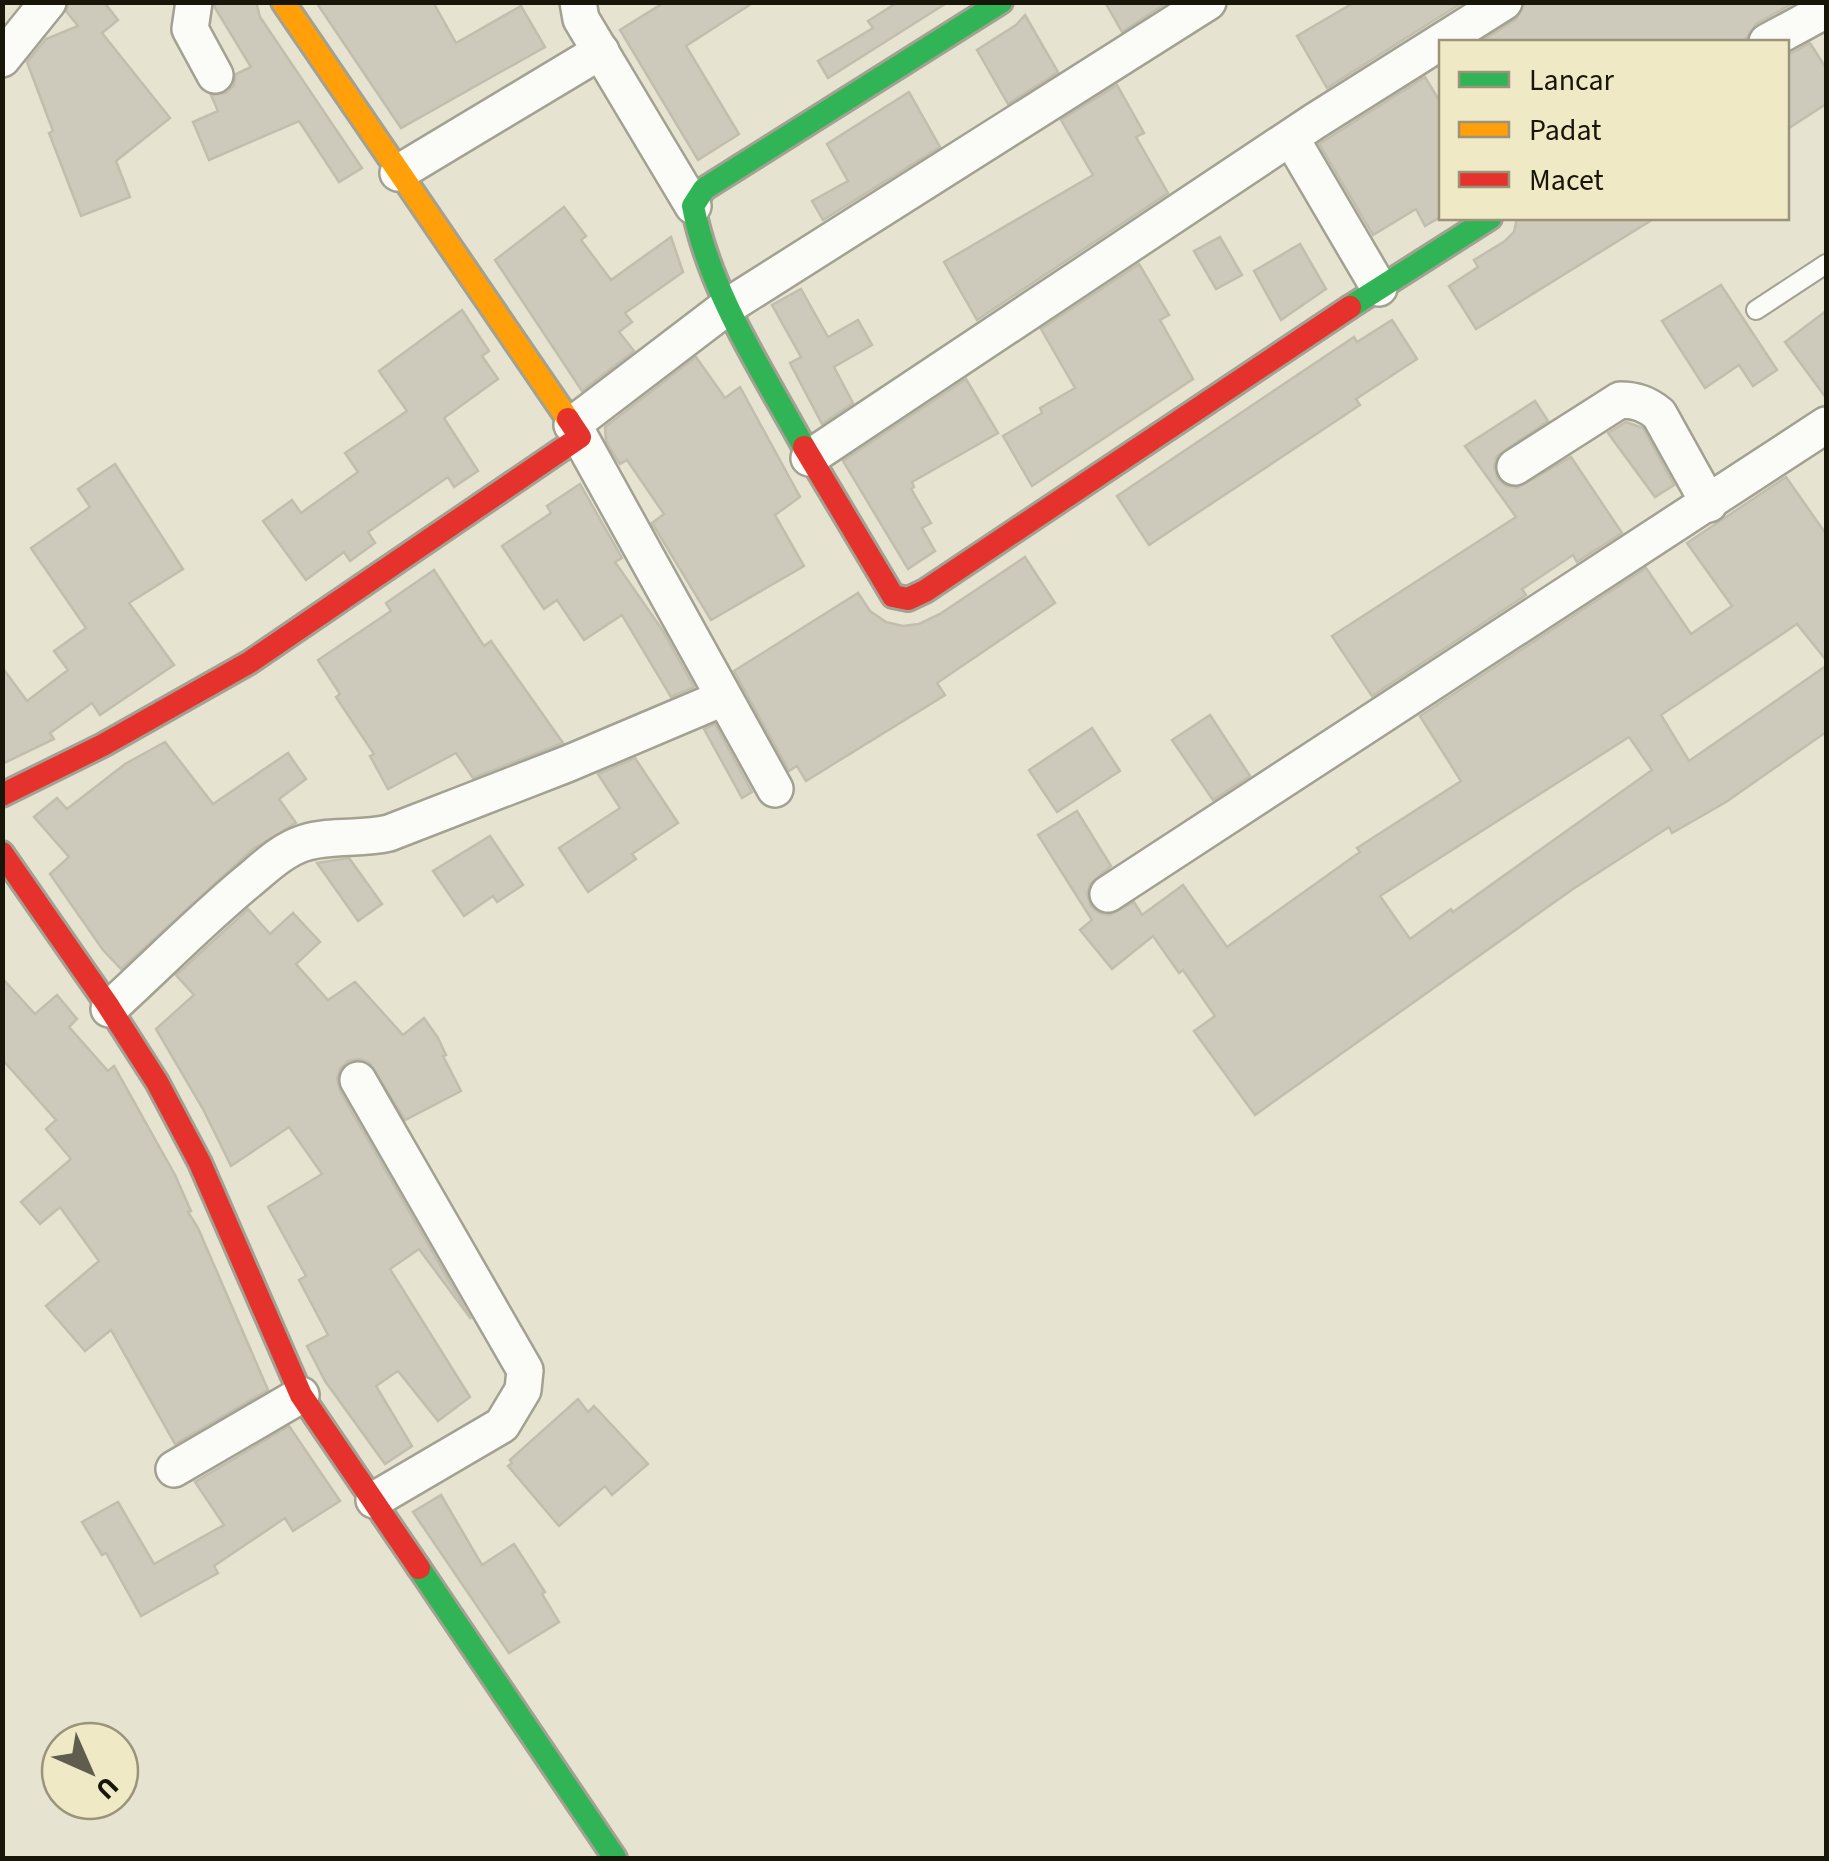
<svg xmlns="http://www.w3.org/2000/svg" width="1829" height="1861" font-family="'Source Sans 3',sans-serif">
	<rect width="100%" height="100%" fill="#e6e3d0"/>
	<g fill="#cdcabc" stroke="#c1beae" stroke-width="2.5" fill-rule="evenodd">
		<polygon points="69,2 104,2 118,20 102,33 170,118 116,161 130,197 81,216 49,133 53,131 27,62 46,39 78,26 66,11"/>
		<polygon points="215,2 256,2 260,17 362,168 339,182 299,121 209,160 193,122 218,111 211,95 226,93 234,85 236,74 251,67 215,8"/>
		<polygon points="316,2 433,2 456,43 521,6 545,47 401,128"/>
		<polygon points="665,2 754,2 686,46 739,134 698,160 620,30"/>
		<polygon points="898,2 948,2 828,78 818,61 873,28 868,21"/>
		<polygon points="1105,2 1168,2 1122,32"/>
		<polygon points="1355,2 1463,2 1327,88 1297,36"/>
		<polygon points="1525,2 1795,2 1756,24 1744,42 1480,42 1516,19"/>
		<polygon points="1025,15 1058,72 1008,104 977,50 1016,25"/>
		<polygon points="1810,43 1826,68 1826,104 1786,130 1786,56"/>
		<polygon points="1425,77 1442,105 1442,216 1425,226 1416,209 1373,235 1319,144"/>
		<polygon points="1117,85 1144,133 1136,137 1168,193 977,320 944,262 1093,175 1061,120"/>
		<polygon points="909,92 940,147 823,220 812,201 848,181 827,144"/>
		<polygon points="564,207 586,236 581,240 611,280 671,237 683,272 625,313 632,322 619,332 634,351 582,391 495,260"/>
		<polygon points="1517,218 1655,218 1476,329 1449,286 1478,267 1474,260 1505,241 1514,232"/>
		<polygon points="1220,237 1242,275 1216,289 1194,251"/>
		<polygon points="1300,244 1326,289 1281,320 1254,271"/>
		<polygon points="1139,264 1169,315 1160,320 1193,379 1032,486 1003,436 1042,413 1040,408 1075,388 1041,329"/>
		<polygon points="1721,285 1777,370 1753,386 1739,365 1705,388 1662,321"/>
		<polygon points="801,289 828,337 858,320 872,345 834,367 853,403 822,424 790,363 801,357 772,305"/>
		<polygon points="462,310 489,351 482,356 498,379 444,418 478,471 454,487 448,477 368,532 375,543 350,561 344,552 306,580 263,521 292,500 301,513 358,472 345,453 407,411 379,371"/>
		<polygon points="1826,311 1826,398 1785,342"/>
		<polygon points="1392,320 1417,359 1356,399 1360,405 1149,545 1117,496 1354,337 1357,342"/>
		<polygon points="696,357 725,398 740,387 800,497 775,515 804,566 711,620 652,523 664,514 627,460 620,464 616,458 606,441 605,427"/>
		<polygon points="966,379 998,433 912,482 914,487 911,489 931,523 922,528 935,551 908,569 843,461"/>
		<polygon points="1535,401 1548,421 1497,456 1494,467 1498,479 1506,486 1517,488 1571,457 1622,533 1577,562 1573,555 1522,589 1526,595 1372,696 1332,636 1516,517 1465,446"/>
		<polygon points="1626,422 1643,428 1674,485 1655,497 1608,433"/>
		<polygon points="115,464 183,569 129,603 174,665 100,715 92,703 50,733 54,739 2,764 2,667 27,701 68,670 54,651 86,628 31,548 90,507 78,489"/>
		<path d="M1786,477L1826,534V660L1797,624L1661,715L1689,761L1826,666V732L1726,802L1672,833L1669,827L1573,889L1255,1115L1194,1031L1215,1016L1183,970L1179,973L1153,936L1112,969L1080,930L1092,920L1038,835L1077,811L1111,866L1090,884L1087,894L1091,906L1099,913L1110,915L1134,902L1142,915L1183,885L1227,947L1360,852L1357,848L1461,781L1420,716L1646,568L1691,634L1732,606L1687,543ZM1629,737L1652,770L1453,912L1451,909L1410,939L1380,896Z"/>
		<polygon points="580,484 622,558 615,562 663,631 694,687 671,697 622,615 584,640 557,600 544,609 502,546 551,513 547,506"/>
		<polygon points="1025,557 1055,603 937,683 945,695 806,781 797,766 789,771 734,671 858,593 870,611 886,622 903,626 919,624 940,614"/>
		<polygon points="434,570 484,646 491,641 563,743 473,778 456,753 388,789 370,756 374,754 336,697 340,694 318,660 391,611 386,603"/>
		<polygon points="1210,715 1250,776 1213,800 1172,740"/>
		<polygon points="715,724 752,792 742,798 704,729"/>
		<polygon points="1092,728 1120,771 1057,812 1029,770"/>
		<polygon points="165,742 213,804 288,753 306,779 279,799 296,823 253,849 121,969 103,950 50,874 69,857 34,817 57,798 67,809 125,764"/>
		<polygon points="635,758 678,823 632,854 636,859 588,892 559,848 620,808 598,774"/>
		<polygon points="490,836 523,885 497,902 493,896 464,916 433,871"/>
		<polygon points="349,858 382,904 358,921 317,863"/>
		<polygon points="248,909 270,934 293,913 320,942 296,964 328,1000 355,982 403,1035 424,1018 438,1038 446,1055 443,1056 461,1091 405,1120 369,1062 359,1059 348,1061 340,1069 337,1079 340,1091 471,1319 419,1249 390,1269 470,1397 438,1421 398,1371 376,1386 412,1446 385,1464 325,1381 307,1346 328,1335 299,1280 306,1276 268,1207 322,1174 289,1127 231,1166 203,1109 156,1029 194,995 176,975"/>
		<polygon points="2,978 35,1014 57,995 77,1019 69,1027 108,1071 114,1066 175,1175 191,1211 188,1212 198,1228 268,1390 175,1444 111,1330 85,1351 46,1306 99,1261 60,1207 40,1224 21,1202 71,1159 46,1129 56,1120 2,1059"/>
		<polygon points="578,1399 588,1412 594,1406 648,1464 612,1495 605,1486 559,1526 508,1466 512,1463 510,1460"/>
		<polygon points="289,1426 340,1501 293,1531 285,1518 214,1566 218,1573 141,1616 106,1553 102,1555 82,1522 118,1502 154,1564 224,1525 195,1482"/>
		<polygon points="441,1495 482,1565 514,1544 545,1592 542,1594 559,1622 509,1653 413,1512"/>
	</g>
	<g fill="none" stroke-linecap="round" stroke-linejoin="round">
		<defs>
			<polyline id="lane" points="1756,310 1826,264"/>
			<g id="street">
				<polyline points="194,2 190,29 215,75"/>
				<polyline points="578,2 581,19 693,206"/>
				<polyline points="1767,42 1826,10"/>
				<polyline points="2,59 48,2"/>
				<polyline points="1291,138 1379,288"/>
				<polyline points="398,173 601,51"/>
				<polyline points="572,425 728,306 1208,2"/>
				<polyline points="580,437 775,789"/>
				<polyline points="809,458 1315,121 1504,2"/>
				<path d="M1515,467L1620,400C1636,400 1647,404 1659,414L1709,504"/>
				<polyline points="1108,894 1826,425"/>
				<path d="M109,1009C155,967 199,922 247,882C264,868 282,850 304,843C332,834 361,840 389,833L567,764L723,698"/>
				<polyline points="358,1080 525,1370 523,1390 502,1425 374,1500"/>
				<polyline points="174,1469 301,1395"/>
			</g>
			<g id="fast">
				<polyline points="1350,307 1490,218"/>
				<path d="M804,447C762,370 710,293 693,206L704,189L1001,2"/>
				<polyline points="419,1568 615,1858"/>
			</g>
			<polyline id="slow" points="283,2 568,419"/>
			<g id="jam">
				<polyline points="804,447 893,596 908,599 925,591 1350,307"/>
				<polyline points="2,795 103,745 250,662 580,437 568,419"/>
				<polyline points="2,853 107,1004 157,1082 200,1163 301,1395 419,1568"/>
			</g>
		</defs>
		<use href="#lane" stroke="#a3a192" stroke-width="22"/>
		<use href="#street" stroke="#a3a192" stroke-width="40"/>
		<use href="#fast" stroke="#a3a192" stroke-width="28"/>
		<use href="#slow" stroke="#a3a192" stroke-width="28"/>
		<use href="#jam" stroke="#a3a192" stroke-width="28"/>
		<use href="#lane" stroke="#fbfbf8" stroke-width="18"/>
		<use href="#street" stroke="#fbfbf8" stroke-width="35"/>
		<use href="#fast" stroke="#30b455" stroke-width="22"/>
		<use href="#slow" stroke="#ff9f0a" stroke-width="22"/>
		<use href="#jam" stroke="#e5322d" stroke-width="22"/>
	</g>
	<rect width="1829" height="1861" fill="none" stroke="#181509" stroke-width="10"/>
	<rect x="1439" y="40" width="350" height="180" fill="#f0e9c6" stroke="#9a947a" stroke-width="2.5"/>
	<rect x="1459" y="72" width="50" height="15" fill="#30b455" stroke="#9a947a" stroke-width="2.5"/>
	<text x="1529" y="90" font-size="30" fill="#181509">Lancar</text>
	<rect x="1459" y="122" width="50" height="15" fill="#ff9f0a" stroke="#9a947a" stroke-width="2.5"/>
	<text x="1529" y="140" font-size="30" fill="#181509">Padat</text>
	<rect x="1459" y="172" width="50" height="15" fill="#e5322d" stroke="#9a947a" stroke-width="2.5"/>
	<text x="1529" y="190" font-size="30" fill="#181509">Macet</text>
	<g transform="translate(90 1771) rotate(135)"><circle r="48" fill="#f0e9c6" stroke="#9a947a" stroke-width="2.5"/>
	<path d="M0-8L18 38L0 25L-18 38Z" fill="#605d4f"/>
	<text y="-15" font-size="28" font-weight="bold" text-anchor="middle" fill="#181509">U</text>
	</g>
</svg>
